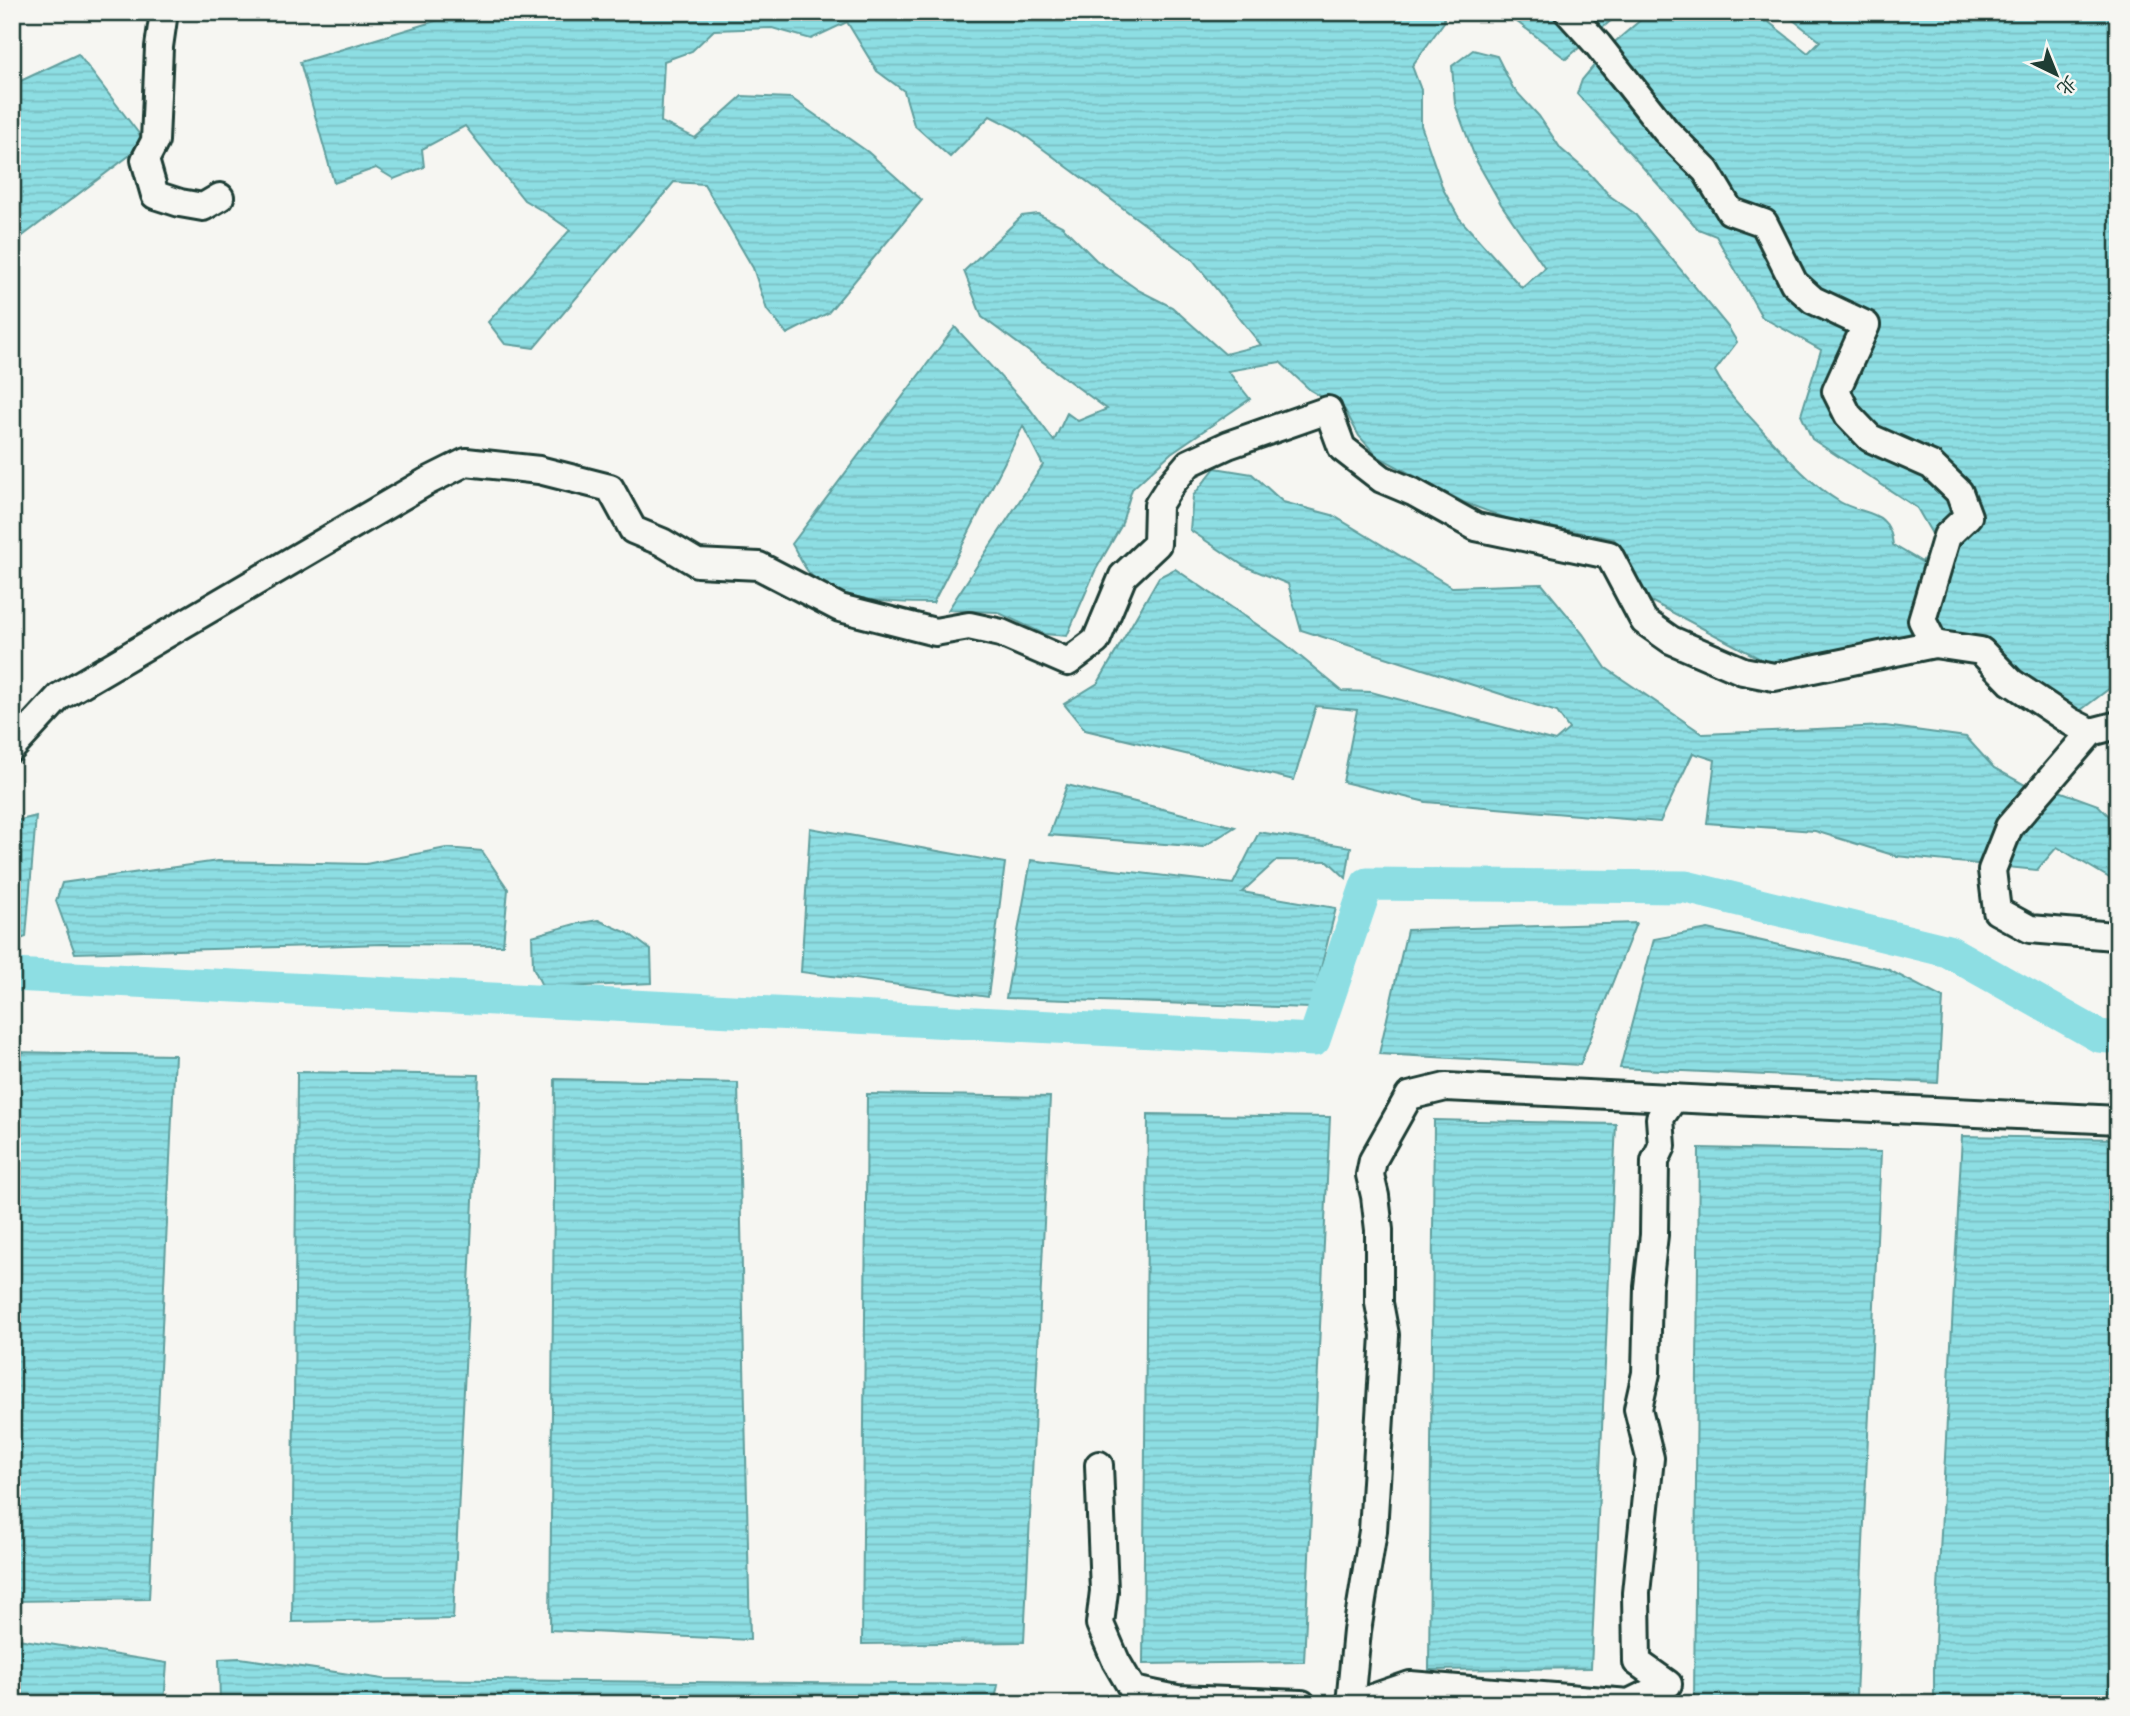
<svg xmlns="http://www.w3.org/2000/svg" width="2130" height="1716" font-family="Itim,'LXGW WenKai TC',sans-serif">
	<defs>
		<pattern id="water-rules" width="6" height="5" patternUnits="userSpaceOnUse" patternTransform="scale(1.75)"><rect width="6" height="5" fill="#8ddee3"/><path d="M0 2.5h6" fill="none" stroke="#79bfc3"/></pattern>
	</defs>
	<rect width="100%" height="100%" fill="#f6f6f2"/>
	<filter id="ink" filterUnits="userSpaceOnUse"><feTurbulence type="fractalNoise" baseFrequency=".0143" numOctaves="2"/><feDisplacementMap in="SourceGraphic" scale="14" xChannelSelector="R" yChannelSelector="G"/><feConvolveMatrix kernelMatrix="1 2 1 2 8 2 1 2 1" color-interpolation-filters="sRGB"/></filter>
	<g filter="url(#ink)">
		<g fill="url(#water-rules)" stroke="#619e9d" stroke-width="2">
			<path d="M465,12H1444V22L1412,66L1421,90V125L1443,189L1459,218L1522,288L1545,268L1501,204L1476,160L1455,104L1452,66L1473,50L1497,56L1513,88L1539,116L1561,149L1589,173L1610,196L1634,213L1728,327L1737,342L1715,371C1727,394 1744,410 1761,429C1785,455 1809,483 1840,502C1864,516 1890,508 1893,545L1922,562L1935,539L1917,508L1812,439L1801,415L1821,350L1762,317L1716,236L1698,229L1577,94L1582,80L1610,46L1650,12H1756L1808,53L1820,41L1783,12H2118V682L2065,722L1961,641L1895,636L1820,660L1768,663L1643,597L1614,539L1508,519L1463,502L1377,456L1359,436L1345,410L1310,390L1280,362L1228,371L1250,399L1171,453L1132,489L1121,526L1095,571L1067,636L1044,634L997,612L948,610L1043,465L1023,426L933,603C892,603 846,603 812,576C804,569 798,554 792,544L955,327L1030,409L1054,441L1067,413L1078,421L1107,409L982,317L964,271L1022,216L1038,214L1062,226L1096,260L1138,290L1172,307L1225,354L1261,345L1193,260L1016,129L990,116L950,157L914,125L904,91L877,71L847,22L811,39L772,28L714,30L692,51L664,61L661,122L695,138L742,96L791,98L868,152L922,200L828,313L787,334L767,310L753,268L704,184L674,182L534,348L505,344L488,322L570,230L546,213L524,200L465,126L422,149L424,167L394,179L376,168L334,183L300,62Z"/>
			<polygon points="1504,12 1621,12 1566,59"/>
			<polygon points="78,54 146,143 12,244 12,85"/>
			<polygon points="1215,468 1252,474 1283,502 1332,515 1452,587 1542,584 1583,634 1606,668 1703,734 1885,726 1966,737 1994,768 2034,790 2062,792 2098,805 2118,825 2118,883 2057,847 2037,870 1896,856 1815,831 1707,823 1715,760 1693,753 1660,822 1426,802 1343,782 1357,710 1316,706 1294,780 1085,730 1064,704 1098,683 1159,577 1175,569 1284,643 1342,691 1371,692 1555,741 1569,729 1557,712 1301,630 1288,584 1244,566 1190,530 1193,496"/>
			<polygon points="1067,785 1235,827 1203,847 1049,835"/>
			<polygon points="36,816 26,937 12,942 12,822"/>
			<polygon points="810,828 1005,863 988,997 801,972"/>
			<polygon points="1259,832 1351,847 1346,878 1328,861 1277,860 1242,892 1336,908 1311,1008 1006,998 1031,860 1233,884"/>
			<polygon points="446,848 482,851 508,889 503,945 383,944 75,953 56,901 62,883 218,861 366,864"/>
			<polygon points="598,920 628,933 651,950 652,983 543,988 533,967 532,936 575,924"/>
			<polygon points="1636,923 1580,1065 1379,1054 1407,930"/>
			<polygon points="1708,929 1887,969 1943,998 1938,1083 1620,1068 1654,939"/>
			<polygon points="12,1052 175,1055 149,1599 12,1601"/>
			<polygon points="297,1072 479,1075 453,1619 292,1622"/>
			<polygon points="555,1079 738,1083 750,1640 550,1630"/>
			<polygon points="867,1094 1050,1097 1024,1642 862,1644"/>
			<polygon points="1148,1114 1330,1117 1304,1662 1143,1664"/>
			<polygon points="1434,1120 1616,1124 1591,1668 1429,1670"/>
			<polygon points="1962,1136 2118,1139 2118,1704 1934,1704 1934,1665"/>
			<polygon points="1699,1148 1881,1152 1856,1696 1694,1699"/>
			<polygon points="12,1638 167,1663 164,1704 12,1704"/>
			<polygon points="240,1658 383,1679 998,1685 994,1704 220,1704 219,1659"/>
		</g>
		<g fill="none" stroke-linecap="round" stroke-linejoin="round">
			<polyline stroke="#8ddee3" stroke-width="33" points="12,975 1314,1040 1367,884 1686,887 1948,951 2099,1036 2118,1038"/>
			<defs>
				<g id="minor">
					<polyline points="164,12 159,47 155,141 145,160 155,195 180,203 203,207 220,197"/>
					<polyline points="1568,12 1598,45 1666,131 1706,171 1730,211 1764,223 1794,283 1813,300 1866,325 1836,391 1848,415 1870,438 1931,465 1959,492 1968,516 1947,536 1922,620 1934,644 1981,651 2011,682 2071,722 2091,732 2118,725"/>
					<polyline points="2091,732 2009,827 1992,870 1997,911 2030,929 2114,936 2118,940"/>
					<polyline points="12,748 59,697 426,482 466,462 539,470 610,488 633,530 662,542 697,563 759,566 840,608 935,632 969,626 1001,633 1068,662 1096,641 1123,576 1157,544 1158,505 1172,483 1189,463 1228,445 1328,410 1342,448 1382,479 1413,492 1476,527 1609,555 1644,621 1671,640 1743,671 1774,677 1934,644"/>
					<polyline points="1099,1465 1104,1591 1100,1624 1116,1661 1133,1690 1177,1699 1302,1704"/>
					<polyline points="1350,1704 1357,1631 1373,1531 1385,1335 1379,1303 1379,1230 1375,1196 1370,1175 1373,1160 1409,1096 1446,1087 2118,1120"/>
					<polyline points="1355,1704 1410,1685 1629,1703 1668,1684 1637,1662 1636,1593 1650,1458 1638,1409 1646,1373 1648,1287 1654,1235 1655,1161 1662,1146 1660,1118 1674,1098"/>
				</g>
			</defs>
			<use href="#minor" stroke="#1f3d34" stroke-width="32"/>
			<use href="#minor" stroke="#f6f6f2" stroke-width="26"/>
		</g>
	</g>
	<rect width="2130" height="1716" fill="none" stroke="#f6f6f2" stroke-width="42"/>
	<rect x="21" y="21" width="2088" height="1674" fill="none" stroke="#1f3d34" stroke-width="2.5" filter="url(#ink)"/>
	<g transform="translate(2056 74) rotate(137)" stroke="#f6f6f2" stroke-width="5" paint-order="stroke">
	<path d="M0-5L12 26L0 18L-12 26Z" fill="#1f3d34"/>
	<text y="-10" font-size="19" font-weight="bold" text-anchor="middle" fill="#1f3d34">北</text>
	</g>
</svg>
